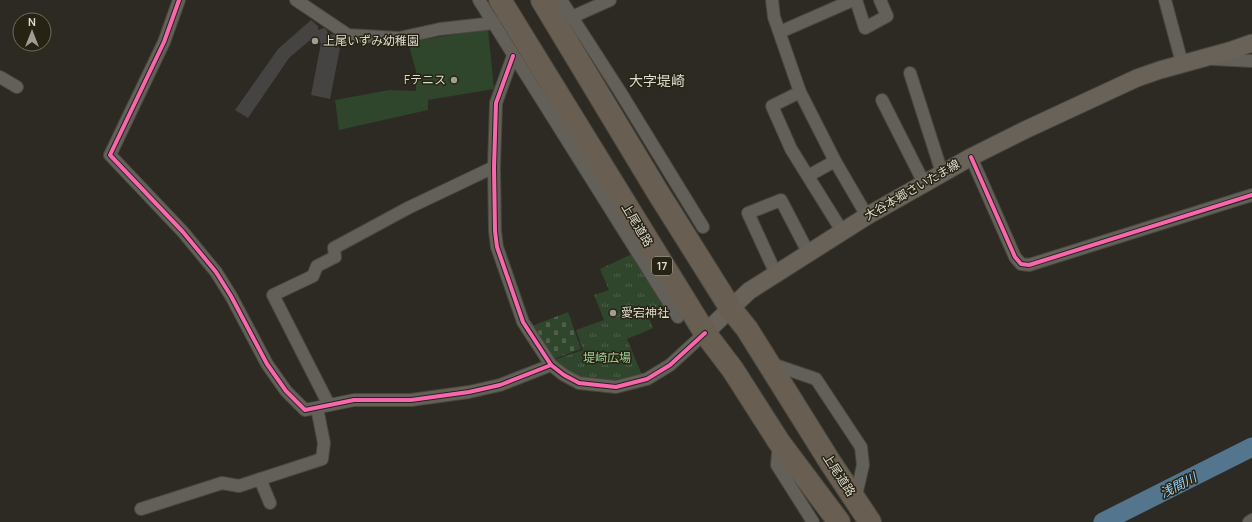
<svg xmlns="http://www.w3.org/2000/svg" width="1252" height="522" font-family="Manrope,'Noto Sans JP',sans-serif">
	<defs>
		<pattern id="cemetery-stones" width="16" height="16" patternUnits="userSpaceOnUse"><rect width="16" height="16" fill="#30462c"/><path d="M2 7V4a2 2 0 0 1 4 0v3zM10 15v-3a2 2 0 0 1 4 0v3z" fill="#4e604a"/></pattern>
		<pattern id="park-tufts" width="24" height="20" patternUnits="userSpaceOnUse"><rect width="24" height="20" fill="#30462c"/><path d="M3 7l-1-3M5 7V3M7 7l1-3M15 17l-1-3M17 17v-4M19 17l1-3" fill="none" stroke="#4e604a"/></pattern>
	</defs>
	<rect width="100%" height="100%" fill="#2c2a22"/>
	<polygon fill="#30462c" points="488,29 494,89 428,100 428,110 339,130 335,100 389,90 416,91 416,71 408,42"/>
	<polygon fill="url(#cemetery-stones)" points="568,312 581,349 553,359 532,326"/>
	<polygon fill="url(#park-tufts)" points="632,254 665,305 649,318 653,328 627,339 642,375 611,384 580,378 553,360 583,350 576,330 604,320 594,295 609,290 600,269"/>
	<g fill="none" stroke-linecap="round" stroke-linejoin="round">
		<polyline stroke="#53758e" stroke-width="19" points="1103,522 1252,447"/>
	</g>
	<polygon fill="#464343" points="311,20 318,26 318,30 324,28 327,30 328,35 331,34 340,36 338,47 340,48 330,99 311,95 321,43 309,41 289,58 248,118 235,110 278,49"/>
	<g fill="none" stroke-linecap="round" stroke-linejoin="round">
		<defs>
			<g id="street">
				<polyline points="179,0 164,42 110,155 183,232 216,272 231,296 267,364 286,391 305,410 354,400 411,400 469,392 500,385 551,365"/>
				<polyline points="296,0 348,35 399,38 440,29 494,23"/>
				<polyline points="479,0 678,317"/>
				<polyline points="561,0 619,90 703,227"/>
				<polyline points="772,0 774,17 800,92 835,161 867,216"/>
				<polyline points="856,0 865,28 887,16 880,0"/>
				<polyline points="1165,0 1182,63"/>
				<polyline points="572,17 610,0"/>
				<polyline points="780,32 853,0"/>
				<polyline points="513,56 496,103 494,167 495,231 497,247 523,322 551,365 564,375 579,383 616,387 647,379 670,365 705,333"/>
				<polyline points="1213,59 1252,61"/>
				<polyline points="910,73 942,173"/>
				<polyline points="0,77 17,87"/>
				<polyline points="800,92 772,106 791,149 842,231"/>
				<polyline points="882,100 924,183"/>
				<polyline points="971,157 1015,257 1021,264 1029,265 1252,195"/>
				<polyline points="808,176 835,161"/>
				<polyline points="776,274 748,213 781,200 809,254"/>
				<polyline points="769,363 816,379 861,447 863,465 855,500"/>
				<polyline points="329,405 273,295 313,276 317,266 335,257 334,248 408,208 494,167"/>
				<polyline points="779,443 777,465 813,522"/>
				<polyline points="260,479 270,503"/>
				<polyline points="141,509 222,483 239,486 322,459 324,443 317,408"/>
				<polyline points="1249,522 1252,520"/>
			</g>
			<polyline id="secondary" points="705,333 749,291 867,216 971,157 1025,130 1137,78 1160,70 1229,51 1252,43"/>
			<g id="highway">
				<polyline points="500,0 705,333 733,370 779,442 839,522"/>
				<polyline points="542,0 657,191 731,309 747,329 830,462 870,522"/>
			</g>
		</defs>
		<use href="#street" stroke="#48463f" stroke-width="14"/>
		<use href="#secondary" stroke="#48463f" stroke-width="19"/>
		<use href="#highway" stroke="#48463f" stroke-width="24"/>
		<use href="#street" stroke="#626059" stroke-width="12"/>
		<use href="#secondary" stroke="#686259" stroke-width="17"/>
		<use href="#highway" stroke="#695e52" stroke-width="22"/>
		<defs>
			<g id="cycleway">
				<polyline points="179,0 164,42 110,155 183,232 216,272 231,296 267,364 286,391 305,410 354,400 411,400 469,392 500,385 551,365"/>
				<polyline points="513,56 496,103 494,167 495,231 497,247 523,322 551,365 564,375 579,383 616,387 647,379 670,365 705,333"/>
				<polyline points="971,157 1015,257 1021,264 1029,265 1252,195"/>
			</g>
		</defs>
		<use href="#cycleway" stroke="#272313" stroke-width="6"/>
		<use href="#cycleway" stroke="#f766af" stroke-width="4"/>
	</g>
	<g fill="#a09e94" stroke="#272313" stroke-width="1.5">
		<circle cx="315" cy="41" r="4"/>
		<circle cx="454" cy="80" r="4"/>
		<circle cx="613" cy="313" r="4"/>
	</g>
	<g text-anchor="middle" stroke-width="3" stroke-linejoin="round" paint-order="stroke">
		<rect fill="#272313" stroke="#a7a499" stroke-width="1" x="652" y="257" width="20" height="18" rx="3"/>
		<g font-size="11" font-weight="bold" fill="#dedcd2">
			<text x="662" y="270">17</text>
		</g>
		<g font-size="12" fill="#dedcd2" stroke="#272313" text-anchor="start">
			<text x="323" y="45">上尾いずみ幼稚園</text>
			<text x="446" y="84" text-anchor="end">Fテニス</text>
			<text x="621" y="317">愛宕神社</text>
		</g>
		<g font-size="12" fill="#dedcd2" stroke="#272313">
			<text transform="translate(912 190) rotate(-30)" y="4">大谷本郷さいたま線</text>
			<text transform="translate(637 225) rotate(59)" y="4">上尾道路</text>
			<text transform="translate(839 475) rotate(57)" y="4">上尾道路</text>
		</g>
		<g font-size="12" fill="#9fd099" stroke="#272313">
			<text x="607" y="362">堤崎広場</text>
		</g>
		<g font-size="13" font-style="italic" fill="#94d0ff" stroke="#272313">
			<text transform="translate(1178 485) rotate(-27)" y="5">浅間川</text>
		</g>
		<g font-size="14" fill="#dedcd2" stroke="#272313">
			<text x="657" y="86">大字堤崎</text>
		</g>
	</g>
	<g transform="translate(32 32)"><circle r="19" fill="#272313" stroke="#706d5f"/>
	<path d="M0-3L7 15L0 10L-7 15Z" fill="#a09e94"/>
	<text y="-6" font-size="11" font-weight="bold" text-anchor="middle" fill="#dedcd2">N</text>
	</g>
</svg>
